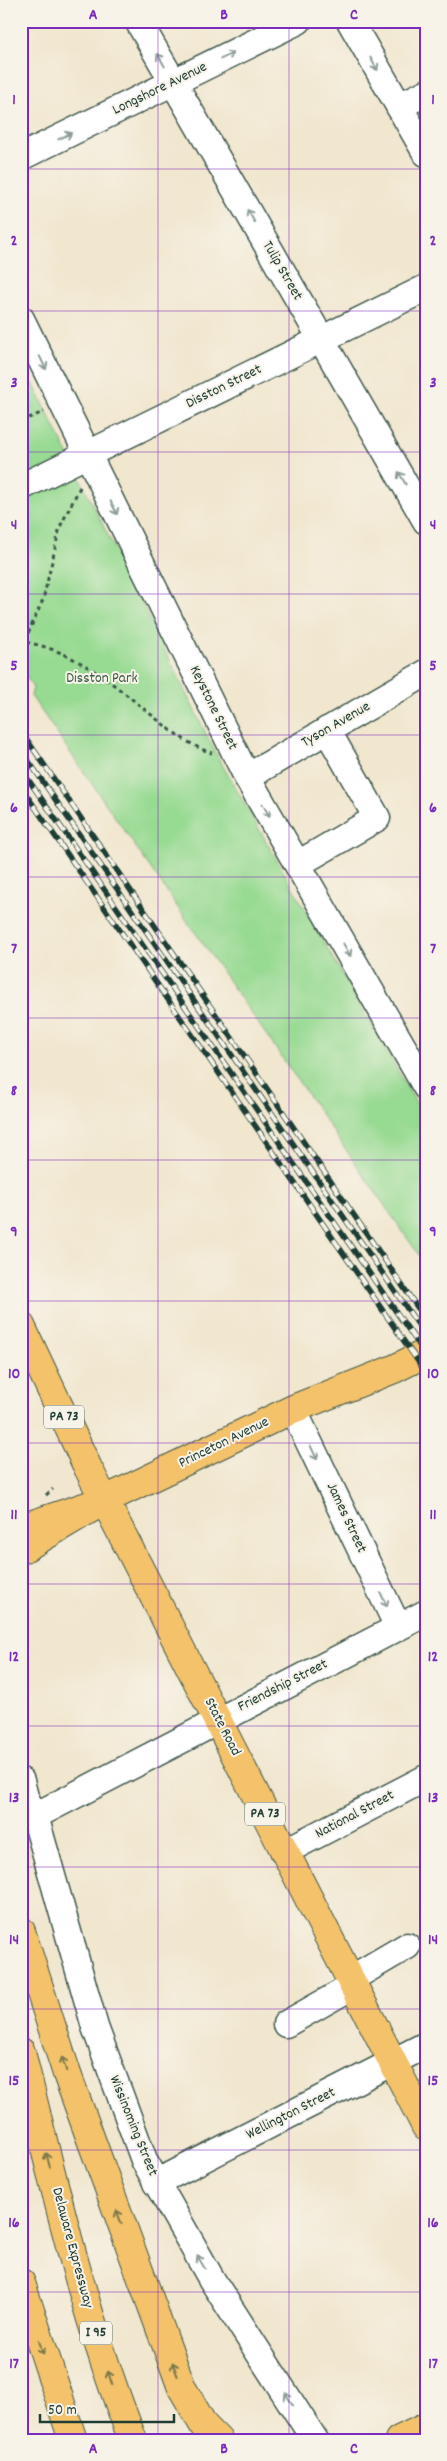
<svg xmlns="http://www.w3.org/2000/svg" width="447" height="2461" viewBox="0 0 447 2461" font-family="Dekko,sans-serif">
  <style>
    .green { fill: #97da92; stroke: #5b8c63 }
    .lines { fill: none; stroke-linecap: round; stroke-linejoin: round }
    .minor-casing { stroke: #3e564b; stroke-width: 29 }
    .major-casing { stroke: #3e564b; stroke-width: 30 }
    .highway-casing { stroke: #3e564b; stroke-width: 30 }
    .path { stroke: #3e564b; stroke-width: 3; stroke-dasharray: 4 4; stroke-linecap: butt }
    .minor { stroke: #fff; stroke-width: 26 }
    .major { stroke: #f3c26a; stroke-width: 28 }
    .highway { stroke: #f3c26a; stroke-width: 28 }
    .rail-casing { stroke: #1f3d34; stroke-width: 5.5 }
    .rail { stroke: #f7f3e8; stroke-width: 4; stroke-dasharray: 11; stroke-linecap: butt }
    .oneway { stroke: #8f9e9a }
    .oneway2 { stroke: #7e794c }
    .grid { fill: none; stroke: #7b2cbf; stroke-width: 1; stroke-opacity: 0.55 }
    .labels { text-anchor: middle; dominant-baseline: central; stroke-width: 4; stroke-linejoin: round; paint-order: stroke }
    .shield { fill: #f7f3e8; stroke: #60746a; stroke-width: 1 }
    .shield-label { font-size: 14px; font-weight: bold; fill: #1f3d34 }
    .street-label { font-size: 15px; fill: #1f3d34; stroke: #f7f3e8 }
    .park-label { font-size: 15px; fill: #375c47; stroke: #f7f3e8 }
    .neatline { fill: none; stroke: #7b2cbf; stroke-width: 2 }
    .grid-label { font-size: 16px; text-anchor: middle; font-weight: bold; fill: #7b2cbf }
  </style>
  <rect width="100%" height="100%" fill="#f7f3e8"/>
  <filter id="ink" filterUnits="userSpaceOnUse"><feTurbulence type="fractalNoise" baseFrequency=".02" numOctaves="2"/><feDisplacementMap in="SourceGraphic" scale="10" xChannelSelector="R" yChannelSelector="G"/><feConvolveMatrix kernelMatrix="1 2 1 2 8 2 1 2 1" color-interpolation-filters="sRGB"/></filter>
  <filter id="wash" filterUnits="userSpaceOnUse"><feTurbulence type="fractalNoise" baseFrequency=".0096" numOctaves="4" result="noise"/><feDisplacementMap in="SourceGraphic" scale="20" xChannelSelector="R" yChannelSelector="G"/><feGaussianBlur stdDeviation="1.12" result="paint"/><feColorMatrix in="noise" values="0 0 0 0 0 0 0 0 0 0 0 0 0 0 0 0 0 1.4 0 .05"/><feComposite in="paint" operator="in"/></filter>
  <g filter="url(#wash)">
    <rect width="100%" height="100%" fill="#f1e6ce"/>
    <path class="green" d="M21,359L216,754L426,1120V1265L31,696L33,688L21,667Z"/>
  </g>
  <g filter="url(#ink)">
    <g class="lines">
      <defs>
        <g id="minor">
          <path d="M138,21L426,521"/>
          <path d="M350,21L426,153"/>
          <path d="M399,106L426,93"/>
          <path d="M21,157L298,21"/>
          <path d="M21,319L247,777L426,1087"/>
          <path d="M21,487L426,288"/>
          <path d="M247,777L426,673"/>
          <path d="M298,864L377,818L327,730"/>
          <path d="M293,1409L398,1627"/>
          <path d="M21,1781L25,1797L35,1816L95,2027L144,2160L212,2280L315,2440"/>
          <path d="M35,1816L426,1613"/>
          <path d="M284,1852L426,1778"/>
          <path d="M349,1980L407,1946"/>
          <path d="M286,2024L353,1986"/>
          <path d="M156,2183L426,2045"/>
        </g>
        <g id="major">
          <path d="M21,1326L88,1468L426,2127"/>
          <path d="M21,1528L105,1500L293,1409L394,1369L426,1353"/>
          <path d="M399,2440L426,2427"/>
        </g>
        <g id="highway">
          <path d="M21,1550L105,1500"/>
          <path d="M21,1931L67,2074L182,2388L204,2426L218,2440"/>
          <path d="M21,2052C54,2183 83,2315 133,2440"/>
          <path d="M21,2283L73,2440"/>
        </g>
      </defs>
      <use href="#minor" class="minor-casing"/>
      <use href="#major" class="major-casing"/>
      <use href="#highway" class="highway-casing"/>
      <g class="path">
        <path d="M21,421L44,412"/>
        <path d="M80,487L60,527L43,600L24,642C70,649 109,680 144,709C166,726 185,744 212,753"/>
        <path d="M46,1495L53,1489"/>
      </g>
      <use href="#minor" class="minor"/>
      <use href="#major" class="major"/>
      <use href="#highway" class="highway"/>
      <defs>
        <g id="rail">
          <path d="M21,731L426,1320"/>
          <path d="M21,750L426,1336"/>
          <path d="M21,769L426,1355"/>
          <path d="M21,787L426,1373"/>
        </g>
      </defs>
      <use href="#rail" class="rail-casing"/>
      <use href="#rail" class="rail"/>
    </g>
    <defs><path id="oneway-shaft" d="M-6 0H5M1.5-3L5.5 0L1.5 3" fill="none" stroke-width="1.6" stroke-linecap="round" stroke-linejoin="round" transform="scale(1.25)"/></defs>
    <g class="oneway">
      <use href="#oneway-shaft" transform="translate(227 56) rotate(-26)"/>
      <use href="#oneway-shaft" transform="translate(161 60) rotate(-120)"/>
      <use href="#oneway-shaft" transform="translate(374 64) rotate(60)"/>
      <use href="#oneway-shaft" transform="translate(65 136) rotate(-26)"/>
      <use href="#oneway-shaft" transform="translate(251 216) rotate(-120)"/>
      <use href="#oneway-shaft" transform="translate(43 363) rotate(64)"/>
      <use href="#oneway-shaft" transform="translate(402 478) rotate(-120)"/>
      <use href="#oneway-shaft" transform="translate(114 508) rotate(64)"/>
      <use href="#oneway-shaft" transform="translate(266 810) rotate(60)"/>
      <use href="#oneway-shaft" transform="translate(347 950) rotate(60)"/>
      <use href="#oneway-shaft" transform="translate(314 1453) rotate(65)"/>
      <use href="#oneway-shaft" transform="translate(384 1600) rotate(65)"/>
      <use href="#oneway-shaft" transform="translate(201 2262) rotate(-121)"/>
      <use href="#oneway-shaft" transform="translate(289 2399) rotate(-123)"/>
    </g>
    <g class="oneway2">
      <use href="#oneway-shaft" transform="translate(64 2064) rotate(-108)"/>
      <use href="#oneway-shaft" transform="translate(48 2160) rotate(-104)"/>
      <use href="#oneway-shaft" transform="translate(119 2217) rotate(-110)"/>
      <use href="#oneway-shaft" transform="translate(41 2347) rotate(72)"/>
      <use href="#oneway-shaft" transform="translate(175 2369) rotate(-110)"/>
      <use href="#oneway-shaft" transform="translate(110 2378) rotate(-108)"/>
    </g>
  </g>
  <path class="grid" d="M158,21V2440M289,21V2440M21,169H426M21,311H426M21,452H426M21,594H426M21,735H426M21,877H426M21,1018H426M21,1160H426M21,1301H426M21,1443H426M21,1584H426M21,1726H426M21,1867H426M21,2009H426M21,2150H426M21,2292H426"/>
  <g class="labels">
    <g class="shield">
      <rect x="44" y="1405.5" width="40" height="23" rx="4"/>
      <rect x="245" y="1802.5" width="40" height="23" rx="4"/>
      <rect x="80" y="2321.5" width="32" height="23" rx="4"/>
    </g>
    <g class="shield-label">
      <text x="64" y="1417">PA 73</text>
      <text x="265" y="1814">PA 73</text>
      <text x="96" y="2333">I 95</text>
    </g>
    <g class="street-label">
      <text transform="translate(160 89) rotate(-26)">Longshore Avenue</text>
      <text transform="translate(282 271) rotate(60)">Tulip Street</text>
      <text transform="translate(224 387) rotate(-26)">Disston Street</text>
      <text transform="translate(213 708) rotate(64)">Keystone Street</text>
      <text transform="translate(336 725) rotate(-30)">Tyson Avenue</text>
      <text transform="translate(224 1443) rotate(-26)">Princeton Avenue</text>
      <text transform="translate(346 1518) rotate(65)">James Street</text>
      <text transform="translate(283 1686) rotate(-27)">Friendship Street</text>
      <text transform="translate(222 1727) rotate(63)">State Road</text>
      <text transform="translate(355 1815) rotate(-28)">National Street</text>
      <text transform="translate(291 2114) rotate(-27)">Wellington Street</text>
      <text transform="translate(133 2126) rotate(68)">Wissinoming Street</text>
      <text transform="translate(72 2248) rotate(75)">Delaware Expressway</text>
    </g>
    <g class="park-label">
      <text x="102" y="679">Disston Park</text>
    </g>
  </g>
  <rect width="447" height="2461" fill="none" stroke="#f7f3e8" stroke-width="55"/>
  <path d="M40 2414v8h134v-8" fill="none" stroke="#1f3d34" stroke-width="2.5"/>
  <text x="48" y="2414" font-size="15" fill="#1f3d34" stroke="#f7f3e8" stroke-width="4" paint-order="stroke">50 m</text>
  <rect x="28" y="28" width="392" height="2406" class="neatline"/>
  <g class="grid-label">
    <text x="93" y="19">A</text>
    <text x="224" y="19">B</text>
    <text x="354" y="19">C</text>
    <text x="14" y="104">1</text>
    <text x="433" y="104">1</text>
    <text x="14" y="245">2</text>
    <text x="433" y="245">2</text>
    <text x="14" y="387">3</text>
    <text x="433" y="387">3</text>
    <text x="14" y="529">4</text>
    <text x="433" y="529">4</text>
    <text x="14" y="670">5</text>
    <text x="433" y="670">5</text>
    <text x="14" y="812">6</text>
    <text x="433" y="812">6</text>
    <text x="14" y="953">7</text>
    <text x="433" y="953">7</text>
    <text x="14" y="1095">8</text>
    <text x="433" y="1095">8</text>
    <text x="14" y="1236">9</text>
    <text x="433" y="1236">9</text>
    <text x="14" y="1378">10</text>
    <text x="433" y="1378">10</text>
    <text x="14" y="1519">11</text>
    <text x="433" y="1519">11</text>
    <text x="14" y="1661">12</text>
    <text x="433" y="1661">12</text>
    <text x="14" y="1802">13</text>
    <text x="433" y="1802">13</text>
    <text x="14" y="1944">14</text>
    <text x="433" y="1944">14</text>
    <text x="14" y="2085">15</text>
    <text x="433" y="2085">15</text>
    <text x="14" y="2227">16</text>
    <text x="433" y="2227">16</text>
    <text x="14" y="2368">17</text>
    <text x="433" y="2368">17</text>
    <text x="93" y="2453">A</text>
    <text x="224" y="2453">B</text>
    <text x="354" y="2453">C</text>
  </g>
</svg>
